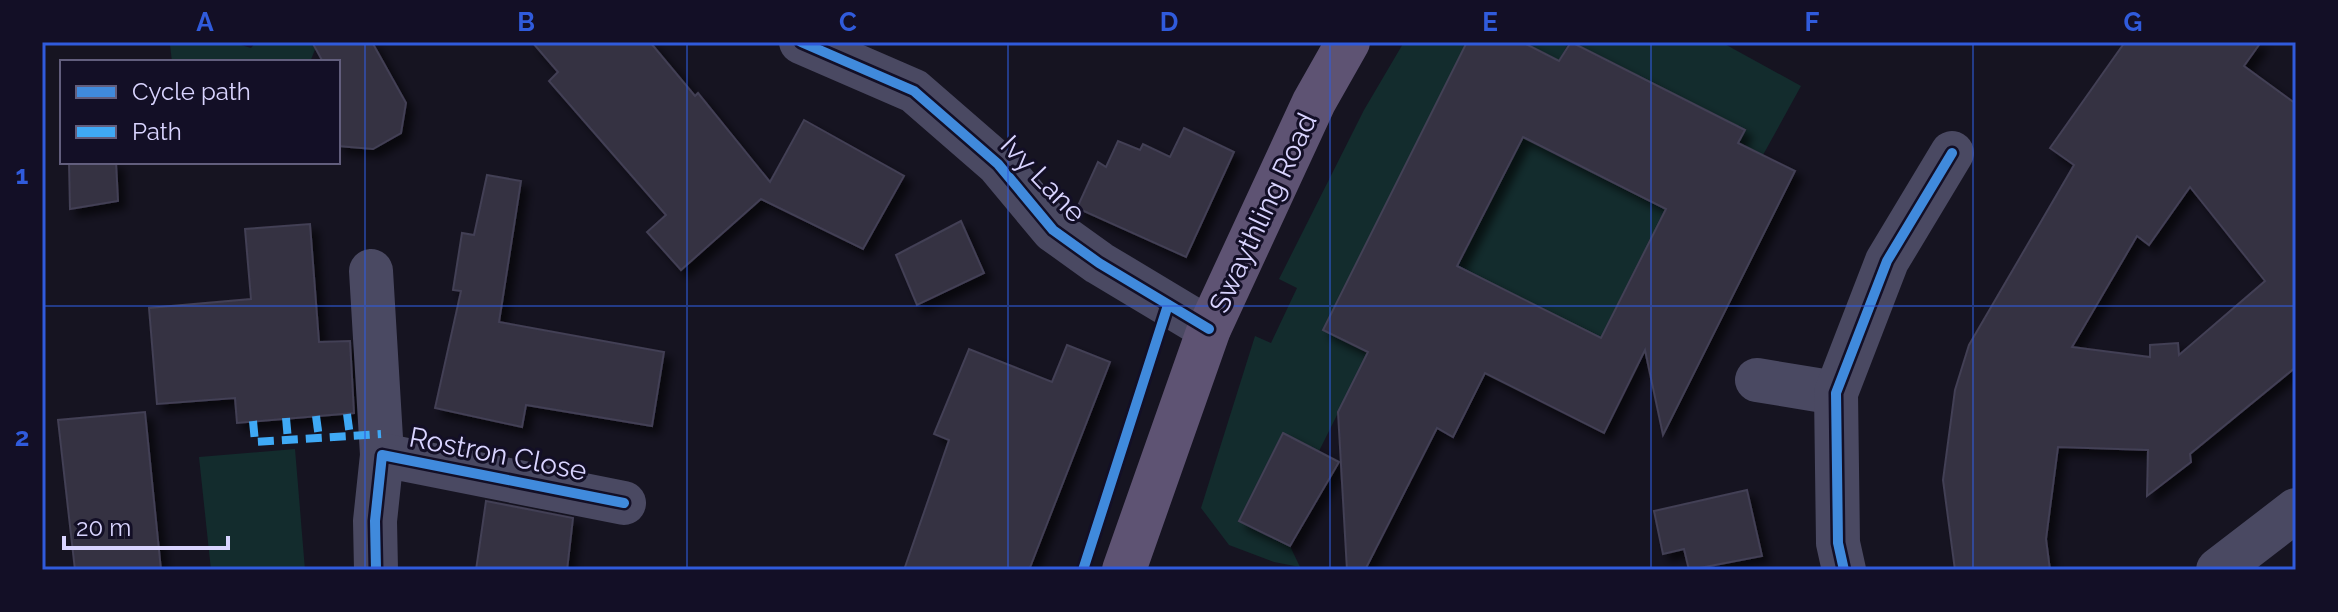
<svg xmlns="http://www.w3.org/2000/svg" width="2338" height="612" viewBox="0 0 2338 612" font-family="Raleway,sans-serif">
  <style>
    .green { fill: #132c2d }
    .building { fill: #343243; stroke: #433f54; stroke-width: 2; fill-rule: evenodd; filter: url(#shadow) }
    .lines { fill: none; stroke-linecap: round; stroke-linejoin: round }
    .minor { stroke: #4a4962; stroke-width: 44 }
    .primary { stroke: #5e5373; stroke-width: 44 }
    .quiet { stroke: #3fa9f5; stroke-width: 8; stroke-dasharray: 16 8; stroke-linecap: butt }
    .cycleway-casing { stroke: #130f26; stroke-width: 15 }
    .cycleway { stroke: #408adc; stroke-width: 10 }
    .grid { fill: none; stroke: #305bdc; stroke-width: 2; stroke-opacity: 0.55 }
    .labels { text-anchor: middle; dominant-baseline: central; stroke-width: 6; stroke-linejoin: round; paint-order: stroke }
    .street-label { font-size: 28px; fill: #d9d4ff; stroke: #130f26 }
    .neatline { fill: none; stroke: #305bdc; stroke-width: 3 }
    .grid-label { font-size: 26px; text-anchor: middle; font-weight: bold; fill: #305bdc }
  </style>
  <defs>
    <filter id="shadow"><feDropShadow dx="7" dy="7" stdDeviation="4" flood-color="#0009"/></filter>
  </defs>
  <rect width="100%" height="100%" fill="#161421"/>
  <g class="green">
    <path d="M173,42H231L251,48L256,42H318L310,62H172L170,45Z"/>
    <path d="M1404,42H1467L1349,278L1428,318L1350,389L1319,451L1283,433L1239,520L1290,546L1300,567L1274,562L1229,545L1201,508L1255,336L1271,343L1297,288L1279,279L1364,110Z"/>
    <path d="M1522,42H1569L1559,61Z"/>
    <path d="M1571,42H1721L1801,86L1763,155L1739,143L1745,130Z"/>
    <path d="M1523,137L1666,209L1601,338L1505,290L1451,279Z"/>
    <path d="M295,449L305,570H211L199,457Z"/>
  </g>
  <g class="building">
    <path d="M312,42H372L406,103L401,133L373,149L338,146V62H323Z"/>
    <path d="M532,42H650L695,96L698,93L770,182L804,120L904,176L863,249L761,199L681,270L647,232L666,215L549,81L558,72Z"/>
    <path d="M1467,42H1522L1559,61L1571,42L1745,130L1738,143L1795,171L1663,435L1645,350L1604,433L1485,373L1453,437L1437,428L1365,570H1347L1338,412L1368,352L1323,330ZM1523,137L1666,209L1601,338L1457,266Z"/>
    <path d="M2125,42H2261L2244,66L2296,104V367L2190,454L2191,462L2147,496L2148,450L2058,447L2046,539L2050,570H1955L1943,480L1955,390L1969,345L2074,165L2050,148ZM2190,187L2265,281L2179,355L2178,343L2150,345V357L2072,347L2137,236L2149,245Z"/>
    <path d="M1184,128L1234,152L1186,257L1077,208L1098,162L1106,167L1118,141L1140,150L1143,144L1170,157Z"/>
    <path d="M69,162H116L118,201L70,209Z"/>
    <path d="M487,175L521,181L499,322L664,352L652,426L526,405L522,427L435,408L461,291L453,290L462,233L474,235Z"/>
    <path d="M961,221L984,273L917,305L896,255Z"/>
    <path d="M310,224L319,342L350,341L354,413L237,423L235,398L157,404L149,308L251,299L245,229Z"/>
    <path d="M1067,345L1110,362L1029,570H904L949,440L934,434L969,349L1052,382Z"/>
    <path d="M145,412L161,570H75L58,420Z"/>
    <path d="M1283,433L1339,462L1290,546L1239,521Z"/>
    <path d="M1747,490L1762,556L1689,570L1684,549L1663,554L1654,511Z"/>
    <path d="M486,501L573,518L567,570H476Z"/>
  </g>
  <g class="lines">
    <g class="minor">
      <path d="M801,42L914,91L998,164L1053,230L1099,263L1209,329"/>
      <path d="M371,271L382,455"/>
      <path d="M1757,380L1836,393"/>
      <path d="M376,570L375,521L382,455L624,503"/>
      <path d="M1844,570L1838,543L1836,393L1887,261L1952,153"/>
      <path d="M2218,570L2296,510"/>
    </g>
    <path class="primary" d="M1124,570L1209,329L1314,102L1348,42"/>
    <g class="quiet">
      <path d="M347,414L350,436"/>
      <path d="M316,416L319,438"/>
      <path d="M286,418L288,440"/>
      <path d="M253,421L255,442L381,434"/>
    </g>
    <defs>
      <g id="cycleway">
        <path d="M801,42L914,91L998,164L1053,230L1099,263L1209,329"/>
        <path d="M376,570L375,521L382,455L624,503"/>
        <path d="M1083,570L1168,305"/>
        <path d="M1844,570L1838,543L1836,393L1887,261L1952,153"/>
      </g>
    </defs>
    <use href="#cycleway" class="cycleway-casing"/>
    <use href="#cycleway" class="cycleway"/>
  </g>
  <path class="grid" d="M365,42V570M687,42V570M1008,42V570M1330,42V570M1651,42V570M1973,42V570M42,306H2296"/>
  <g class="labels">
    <g class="street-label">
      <text transform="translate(1043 179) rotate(46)">Ivy Lane</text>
      <text transform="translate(1263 213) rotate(-65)">Swaythling Road</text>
      <text transform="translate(498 454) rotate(11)">Rostron Close</text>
    </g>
  </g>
  <rect width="2338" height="612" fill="none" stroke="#130f26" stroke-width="88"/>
  <rect x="60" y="60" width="280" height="104" fill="#130f26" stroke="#625e7d" stroke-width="2"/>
  <rect x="76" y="86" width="40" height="12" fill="#408adc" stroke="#625e7d" stroke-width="2"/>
  <text x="132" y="100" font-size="24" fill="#d9d4ff">Cycle path</text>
  <rect x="76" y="126" width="40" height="12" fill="#3fa9f5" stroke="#625e7d" stroke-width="2"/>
  <text x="132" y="140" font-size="24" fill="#d9d4ff">Path</text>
  <path d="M64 536v12h164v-12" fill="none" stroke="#d9d4ff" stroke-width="4"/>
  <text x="76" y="536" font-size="24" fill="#d9d4ff" stroke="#130f26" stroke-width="6" paint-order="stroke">20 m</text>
  <rect x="44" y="44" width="2250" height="524" class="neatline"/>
  <g class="grid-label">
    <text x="205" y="31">A</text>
    <text x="526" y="31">B</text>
    <text x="848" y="31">C</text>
    <text x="1169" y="31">D</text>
    <text x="1490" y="31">E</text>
    <text x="1812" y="31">F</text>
    <text x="2133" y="31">G</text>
    <text x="22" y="184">1</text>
    <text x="22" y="446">2</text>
  </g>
</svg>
